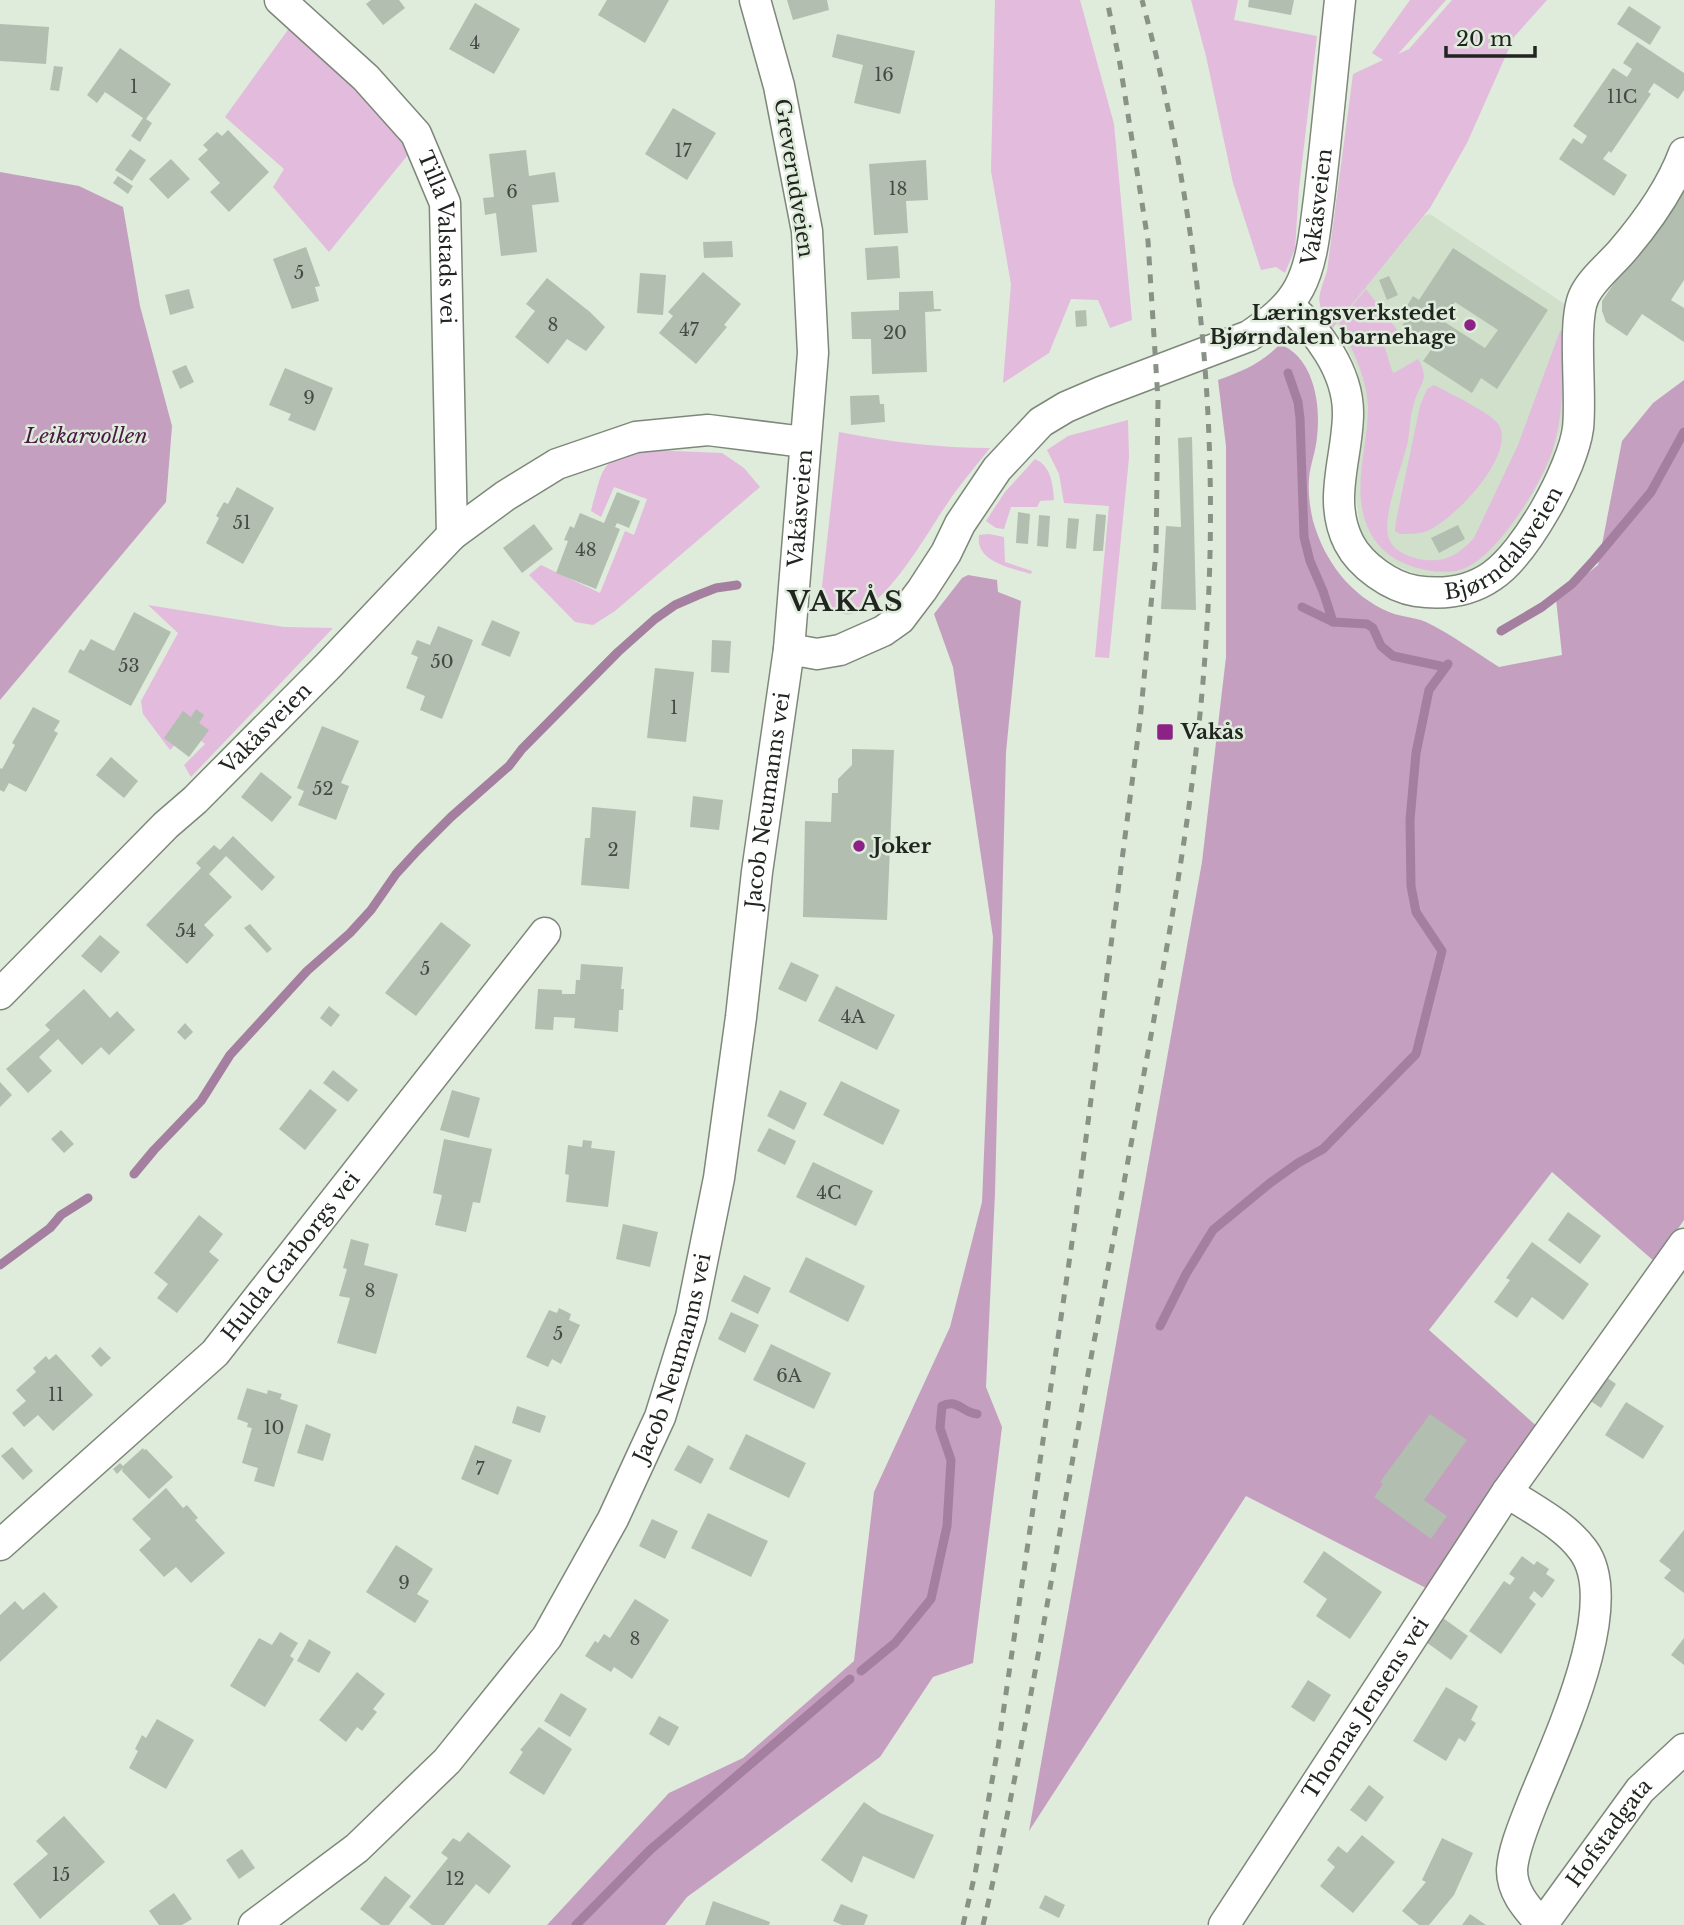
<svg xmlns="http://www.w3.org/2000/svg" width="1684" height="1925" viewBox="0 0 1684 1925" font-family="'Libre Baskerville',serif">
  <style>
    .built { fill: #d0e0cb }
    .green { fill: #e2bbdd }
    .forest { fill: #c59fc0 }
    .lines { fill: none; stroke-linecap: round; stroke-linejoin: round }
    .stream { stroke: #a47fa0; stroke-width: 9 }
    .building { fill: #b2beaf; fill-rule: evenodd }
    .minor-casing { stroke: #7e887a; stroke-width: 33 }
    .minor { stroke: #fff; stroke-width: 30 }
    .rail { stroke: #899287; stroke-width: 5; stroke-dasharray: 9 9; stroke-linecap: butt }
    .poi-dot { fill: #8c2186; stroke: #dfebdb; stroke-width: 2.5 }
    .labels { text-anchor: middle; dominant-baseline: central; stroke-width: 5; stroke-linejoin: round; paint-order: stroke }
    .number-label { font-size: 18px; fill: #454b44 }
    .street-label { font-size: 21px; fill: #212520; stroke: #dfebdb }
    .poi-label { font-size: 21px; font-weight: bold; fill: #212520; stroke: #dfebdb; text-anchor: start }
    .park-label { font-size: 21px; font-style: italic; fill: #481944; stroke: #dfebdb }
    .district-label { font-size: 28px; font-weight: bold; letter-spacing: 2px; fill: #212520; stroke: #dfebdb }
  </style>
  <rect width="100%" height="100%" fill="#dfebdb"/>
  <path class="built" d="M1430,214L1566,305L1564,416L1552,459L1521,517L1488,561L1465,573L1438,577L1416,574L1397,566L1376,553L1361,532L1355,491L1361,449L1362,400L1357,369L1336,323L1424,216Z"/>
  <g class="green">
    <path d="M995,0H1080L1114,124L1132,320L1110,328L1098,300L1071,299L1049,353L1003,383L1011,284L991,171Z"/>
    <path d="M1191,0H1238L1234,20L1317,36L1299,188L1295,249L1285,273L1276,267L1261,270L1233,183L1206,56Z"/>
    <path d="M1410,0H1446L1398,54L1409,49L1452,0H1547L1514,37L1467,143L1430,208L1332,329C1315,301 1317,301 1327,271L1353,74L1383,60L1372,53Z"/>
    <path d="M290,27L404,135L411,151L329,252L273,187L284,169L225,117Z"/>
    <path d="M1366,289L1397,330L1383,341L1392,371L1394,373L1418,359C1431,381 1419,383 1414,403C1410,416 1410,428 1408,441C1403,464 1383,513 1388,536C1393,555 1421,562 1438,560C1452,559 1465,548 1474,538L1518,445L1560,331H1564C1563,359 1564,388 1560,416C1558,429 1555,445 1550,457C1538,489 1496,557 1463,569C1453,573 1437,572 1426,570C1401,565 1379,553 1368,528C1351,489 1368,448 1368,407C1367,377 1352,349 1339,322Z"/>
    <path d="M1434,385C1447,392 1493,414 1499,425C1516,455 1454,520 1427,531C1419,534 1409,534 1400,534L1395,531L1396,521L1420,406L1427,389Z"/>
    <path d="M1128,420L1129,458L1109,658L1095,657L1109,506L1064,503L1059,474L1047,450L1068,436Z"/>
    <path d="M839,432C890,442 939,448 990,448C976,466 960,484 947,504C929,529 880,621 843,614C829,611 824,600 822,587Z"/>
    <path d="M650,450L722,453L744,468L760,487L615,611L593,625L575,622L529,575L541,565L600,593L625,531L634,535L647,499L614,487L601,517L591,511C605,462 599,461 650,450Z"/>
    <path d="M1035,459C1051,466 1053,484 1054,500L1040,501L1037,507H1011L1004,529L996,528L986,521L1005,492Z"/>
    <path d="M989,534L1004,537L1005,562L1032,571L1031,574C1011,568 975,562 979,535Z"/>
    <path d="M148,605L284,627L333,628L191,777L184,765L205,744L189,731L170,750L143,714L141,701L178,633Z"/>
  </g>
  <g class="forest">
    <path d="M0,172L79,186L123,207L140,306L172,426L166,502L0,700Z"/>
    <path d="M1280,344C1314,358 1321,404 1317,437C1316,451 1310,465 1309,479C1308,493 1310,508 1313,521C1325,562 1350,595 1389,612C1401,617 1414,617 1426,622C1451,634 1475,652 1499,667L1562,655L1556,599L1598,565L1622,441L1653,403L1684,380V1220L1655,1262L1552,1172L1429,1330L1541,1430L1430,1590L1246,1496L1029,1831L1202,862L1226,657V446L1218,380C1243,371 1262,363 1280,344Z"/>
    <path d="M968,575L997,580L998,592L1021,601L1006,752L995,1193L986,1387L1002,1427L973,1663L933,1677L880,1757L687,1897L665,1925H547L669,1793L743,1758L854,1661L874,1492L950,1327L982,1202L993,937L953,667L934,614L962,578Z"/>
  </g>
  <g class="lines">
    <g class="stream">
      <path d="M1288,373L1298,402L1300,418L1304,537L1310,561L1323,591L1333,622L1367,624L1373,628L1381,646L1393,656L1445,667"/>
      <path d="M1302,607L1333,622"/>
      <path d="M1501,631L1542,607L1572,584L1594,560L1651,492L1684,432"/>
      <path d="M134,1174L154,1150L201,1101L230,1055L307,971L350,933L371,910L396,874L418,850L451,817L509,766L522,749L618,652L655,619L675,605L698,595L716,588L737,585"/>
      <path d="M0,1265L50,1228L61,1215L88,1198"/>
      <path d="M1160,1326L1186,1274L1213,1230L1270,1183L1298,1163L1323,1149L1416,1054L1442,951L1416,912L1411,886L1410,820L1416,753L1429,690L1448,664"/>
      <path d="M861,1671L895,1643L931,1599L947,1526L951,1460L940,1428L942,1406C958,1398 962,1413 977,1414"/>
      <path d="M576,1925L650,1850L850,1679"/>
    </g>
  </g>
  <g class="building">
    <path d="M371,0H399L405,8L383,25L366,4Z"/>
    <path d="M607,0H669L645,43L598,15Z"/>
    <path d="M787,0H827L829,10L793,20Z"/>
    <path d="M1249,0H1294L1291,15L1248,7Z"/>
    <path d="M475,3L520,29L494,74L449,49Z"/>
    <path d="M1629,6L1661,27L1650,45L1617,24Z"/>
    <path d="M0,24L49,27L46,64L0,61Z"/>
    <path d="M837,34L915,51L900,114L854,103L863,65L832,57Z"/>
    <path d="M1637,42L1684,73V90L1678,99L1654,83L1648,92L1651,94L1611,153L1609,151L1603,159L1627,175L1614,196L1559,159L1573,138L1582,144L1587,136L1573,126L1613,68L1627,77L1632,69L1623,63Z"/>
    <path d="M120,48L171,84L146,119L152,123L140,142L131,136L143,118L105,92L97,103L87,95Z"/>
    <path d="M54,66L63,67L59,91L50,90Z"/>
    <path d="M673,108L716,133L687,180L645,154Z"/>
    <path d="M228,130L269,172L229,212L210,192L220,183L198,159L208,150L203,145L217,132L222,136Z"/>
    <path d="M130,149L146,160L132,181L115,170Z"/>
    <path d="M526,150L529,176L555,172L559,202L532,205L537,252L501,256L496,213L485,215L483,198L494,197L489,154Z"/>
    <path d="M171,159L190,179L168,199L149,179Z"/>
    <path d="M926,160L928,200L906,201L908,233L874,235L869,164Z"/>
    <path d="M118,176L133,186L128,194L113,183Z"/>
    <path d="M1684,178V280L1671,300L1684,308V342L1642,314L1627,336L1606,322L1602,311V301Z"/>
    <path d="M732,241L733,257L704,258L703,242Z"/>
    <path d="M898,246L900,278L867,280L865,248Z"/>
    <path d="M306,247L320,286L315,287L319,301L292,309L273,259Z"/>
    <path d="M1453,248L1548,310L1497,389L1481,378L1472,393L1423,361L1433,347L1402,326L1412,310L1407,306L1413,296L1419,300ZM1455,302L1498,330L1485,348L1443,321Z"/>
    <path d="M703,272L741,304L724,325L727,327L696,364L659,333L673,316L668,312Z"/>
    <path d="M640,273L666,275L663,315L637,313Z"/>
    <path d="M1389,276L1398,295L1387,300L1379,280Z"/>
    <path d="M547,278L590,312L605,327L586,351L567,339L548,364L515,337L535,311L526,304Z"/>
    <path d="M189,289L194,308L170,315L165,295Z"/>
    <path d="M933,291L934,309H941V311L925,312L927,372L872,374L871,339H852L851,312L899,310V292Z"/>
    <path d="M1086,310L1087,326L1076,327L1075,311Z"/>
    <path d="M186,365L194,382L180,389L172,371Z"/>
    <path d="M285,368L333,388L315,431L288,420L291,414L269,405Z"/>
    <path d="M879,395L880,404H884L885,422L851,425L850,396Z"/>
    <path d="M1192,437L1196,610L1161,609L1166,526L1181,527L1178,438Z"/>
    <path d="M237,487L274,508L243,564L206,543L219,518L216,516L224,502L228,504Z"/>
    <path d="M617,492L640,501L629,528L617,523L615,527L620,529L596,589L556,573L568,541L564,540L570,526L574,528L580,513L604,523Z"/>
    <path d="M1018,512L1030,514L1028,544L1016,543Z"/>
    <path d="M1096,514L1106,515L1103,551H1093Z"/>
    <path d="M1039,515L1050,516L1048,547L1037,546Z"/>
    <path d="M1068,518L1079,519L1076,549L1066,548Z"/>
    <path d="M534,524L553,549L522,573L503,548Z"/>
    <path d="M1458,525L1465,539L1439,553L1431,538Z"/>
    <path d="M134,612L171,632L131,706L68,672L80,649L84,651L91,639L114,651Z"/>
    <path d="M492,620L520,632L510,657L481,645Z"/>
    <path d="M438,626L473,640L442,719L420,710L425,696L406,688L418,657L411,654L417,640L430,645Z"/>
    <path d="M712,640L731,641L729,673L711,672Z"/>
    <path d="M655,668L694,672L686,742L647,738Z"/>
    <path d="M33,707L60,721L54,731L58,733L26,792L9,783L4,792L0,790V768L2,769L15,745L12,743Z"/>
    <path d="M196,709L204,715L199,723L209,730L189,757L164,738L183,711L191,717Z"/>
    <path d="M322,726L359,741L341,783L349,786L336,820L298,805L304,791L297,788Z"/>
    <path d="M852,749L894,750L887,920L803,917L805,821L831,822L832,793H838V779L852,765Z"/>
    <path d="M111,757L138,781L124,798L96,775Z"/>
    <path d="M261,772L292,797L272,822L241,797Z"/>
    <path d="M693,796L723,800L719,830L690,827Z"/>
    <path d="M592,807L636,811L629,889L581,885L585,838H590Z"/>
    <path d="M233,836L275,877L262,891L226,856L209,874L232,897L204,925L214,935L187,964L146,925L201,868L196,863L214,845L220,850Z"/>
    <path d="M441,922L471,945L416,1016L385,993Z"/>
    <path d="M250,924L272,949L267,953L244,928Z"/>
    <path d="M100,935L120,952L101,973L81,956Z"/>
    <path d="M791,962L819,975L806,1002L778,989Z"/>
    <path d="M581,964L623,967L621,989H624L623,1010H619L618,1032L574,1028L575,1018L554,1017L553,1030L535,1029L538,989L562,990V994H575L576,980H580Z"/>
    <path d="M836,986L895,1015L877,1050L818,1021Z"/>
    <path d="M84,989L110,1018L117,1011L135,1030L109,1055L101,1047L82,1065L58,1039L39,1057L52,1071L28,1093L6,1069L50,1030L45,1025Z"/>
    <path d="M329,1006L340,1015L331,1027L320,1018Z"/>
    <path d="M185,1023L193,1032L185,1040L177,1032Z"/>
    <path d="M333,1070L358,1090L348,1102L323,1083Z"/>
    <path d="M841,1081L900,1110L883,1145L823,1115Z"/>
    <path d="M0,1082L12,1095L0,1107Z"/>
    <path d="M310,1089L337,1110L305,1150L279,1129Z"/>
    <path d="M452,1090L480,1098L469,1138L440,1130Z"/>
    <path d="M780,1090L807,1103L794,1130L767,1116Z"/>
    <path d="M769,1128L796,1141L785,1165L757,1151Z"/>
    <path d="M61,1130L74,1144L64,1153L51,1139Z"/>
    <path d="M444,1139L492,1149L480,1203L473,1202L466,1232L435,1225L442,1195L433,1193Z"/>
    <path d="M583,1140L592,1141L591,1148L615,1151L608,1207L566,1202L569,1175L565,1174L568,1145L582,1147Z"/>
    <path d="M813,1162L873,1191L856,1226L796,1197Z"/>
    <path d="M1568,1212L1601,1236L1580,1264L1548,1240Z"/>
    <path d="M199,1215L223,1234L209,1252L219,1260L177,1313L157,1298L168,1284L154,1273Z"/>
    <path d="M623,1224L658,1232L650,1267L616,1259Z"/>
    <path d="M351,1239L369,1244L364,1265L398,1274L376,1354L337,1343L350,1298L339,1296L347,1269L343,1268Z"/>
    <path d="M1532,1242L1589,1284L1563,1320L1532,1297L1517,1318L1494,1302L1510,1280L1506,1278Z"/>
    <path d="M806,1257L865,1286L848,1322L789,1292Z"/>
    <path d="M744,1275L771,1288L758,1314L731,1301Z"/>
    <path d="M559,1308L571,1314L569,1320L580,1325L561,1364L552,1359L548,1367L526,1357L549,1310L557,1313Z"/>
    <path d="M731,1312L759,1325L745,1353L718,1339Z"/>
    <path d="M771,1344L831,1373L814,1409L753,1380Z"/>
    <path d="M100,1347L111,1358L101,1367L91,1356Z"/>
    <path d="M56,1354L93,1395L53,1431L38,1415L24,1427L12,1413L26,1401L16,1390L36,1372L33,1368L46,1356L49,1360Z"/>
    <path d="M1602,1374L1616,1384L1601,1408L1586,1398Z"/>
    <path d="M247,1388L267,1394L268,1390L282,1394L280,1399L298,1405L274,1487L254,1481L258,1468L242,1463L252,1428L247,1427L248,1423L237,1419Z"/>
    <path d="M1626,1402L1664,1426L1643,1459L1605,1435Z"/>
    <path d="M517,1406L546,1416L540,1433L512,1423Z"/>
    <path d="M1430,1414L1467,1440L1424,1500L1447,1516L1431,1539L1374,1497L1383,1484L1380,1482Z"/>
    <path d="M306,1424L331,1434L323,1461L297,1453Z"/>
    <path d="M746,1434L806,1463L789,1498L729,1469Z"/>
    <path d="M475,1445L512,1460L498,1495L461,1479Z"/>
    <path d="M688,1445L714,1459L701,1484L674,1470Z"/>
    <path d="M12,1447L33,1471L23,1480L1,1456Z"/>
    <path d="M143,1448L144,1450L146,1449L173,1477L149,1499L122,1471L123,1468L117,1474L113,1469L120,1463L123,1466Z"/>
    <path d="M166,1488L183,1508L187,1505L198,1518L195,1520L225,1553L191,1583L176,1567L164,1577L139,1550L151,1539L132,1519Z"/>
    <path d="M708,1513L768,1541L751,1577L691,1548Z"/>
    <path d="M652,1519L678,1531L665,1559L639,1546Z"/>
    <path d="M1684,1530V1593L1664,1578L1671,1570L1659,1561Z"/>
    <path d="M396,1545L433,1569L417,1594L429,1601L415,1623L366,1592Z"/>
    <path d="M1324,1551L1382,1592L1350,1639L1316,1616L1327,1599L1303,1582Z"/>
    <path d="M1522,1556L1534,1565L1537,1561L1549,1569L1546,1574L1555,1580L1542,1598L1534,1591L1529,1598L1536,1604L1501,1654L1469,1631L1504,1581L1510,1585L1515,1578L1509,1574Z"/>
    <path d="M44,1592L58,1607L0,1662V1615L15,1601L23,1610Z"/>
    <path d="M635,1599L669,1620L632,1679L614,1667L611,1672L585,1656L595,1641L598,1643L604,1634L610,1638Z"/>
    <path d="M1443,1618L1468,1636L1451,1660L1426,1642Z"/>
    <path d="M280,1632L298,1643L290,1656L294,1659L265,1707L230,1686L259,1638L272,1645Z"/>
    <path d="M1684,1638V1665L1671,1655Z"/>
    <path d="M309,1639L331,1652L319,1673L297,1661Z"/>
    <path d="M357,1672L385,1694L373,1709L377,1712L362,1731L357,1727L346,1742L319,1720Z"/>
    <path d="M1308,1680L1331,1695L1314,1722L1291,1707Z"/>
    <path d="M1446,1687L1478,1706L1471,1720L1476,1723L1465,1742L1459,1738L1446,1761L1413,1741Z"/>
    <path d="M561,1693L587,1709L570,1737L544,1721Z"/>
    <path d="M659,1716L679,1727L669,1746L649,1734Z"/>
    <path d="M157,1719L194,1740L166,1789L129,1768L138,1751L135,1749L142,1735L146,1738Z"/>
    <path d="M539,1727L572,1749L544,1795L509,1773L523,1752L520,1750Z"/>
    <path d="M1369,1785L1384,1797L1366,1822L1350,1810Z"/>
    <path d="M864,1802L880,1813L934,1835L914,1879L863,1856L852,1883L821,1860Z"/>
    <path d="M64,1816L105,1862L40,1919L13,1884L48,1854L36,1841Z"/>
    <path d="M468,1832L511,1866L489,1894L476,1884L444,1925H432L409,1907L448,1858L441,1853L453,1838L460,1842Z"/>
    <path d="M1362,1835L1395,1862L1353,1913L1320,1886L1335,1867L1327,1860L1338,1846L1347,1853Z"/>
    <path d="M1442,1838L1473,1853L1454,1895L1429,1925H1419L1402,1911L1426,1882L1422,1880Z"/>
    <path d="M242,1849L255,1868L239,1879L226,1860Z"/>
    <path d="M385,1876L411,1896L389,1925H381L360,1909Z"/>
    <path d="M174,1893L192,1919L182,1925H159L149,1911Z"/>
    <path d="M1045,1895L1065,1905L1059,1918L1039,1908Z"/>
    <path d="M713,1901L770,1922L769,1925H705Z"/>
    <path d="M841,1904L868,1915L864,1925H842L833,1921Z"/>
    <path d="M1470,1914L1486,1925H1462Z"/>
  </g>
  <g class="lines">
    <defs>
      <g id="minor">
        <path id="s1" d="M280,0L366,78L416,134L445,203L452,535"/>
        <path id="s2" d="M1288,305C1318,331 1348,371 1348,413C1348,457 1327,500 1349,543C1361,566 1391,587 1416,591C1443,595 1469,592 1492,576C1526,553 1573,468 1578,428C1582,395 1572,321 1584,296C1592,279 1610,265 1622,251C1646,223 1671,188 1684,153"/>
        <path id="s3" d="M789,649L817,654L840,650L883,631L900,619L922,590L946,553L960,524L997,469L1041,422L1066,407L1101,392L1249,336C1268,323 1288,309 1299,288C1313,262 1315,228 1319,199C1327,133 1333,66 1340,0"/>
        <path id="s4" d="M0,994L166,825L195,800L328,666L452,535L505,496L557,464L636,437L708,430L804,442"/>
        <path d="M1507,1492C1532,1509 1565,1525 1583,1550C1624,1605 1555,1746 1532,1804C1525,1822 1513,1850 1512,1870C1512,1893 1528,1909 1542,1925"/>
        <path id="s5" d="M0,1545L215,1353L545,933"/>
        <path id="s6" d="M254,1925L357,1848L447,1761L547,1637L613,1519L660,1417L691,1317L719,1178L741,1017L757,872L789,649L813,353L807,231L779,86L755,0"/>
        <path id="s7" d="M1224,1925L1507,1492L1684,1244"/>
        <path id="s8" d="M1542,1925L1640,1790L1684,1749"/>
      </g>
    </defs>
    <use href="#minor" class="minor-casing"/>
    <use href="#minor" class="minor"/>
    <g class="rail">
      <path d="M963,1925L975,1874L998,1748L1076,1215L1140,721L1156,552L1158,400L1148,241L1120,64L1107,0"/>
      <path d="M983,1925C1028,1734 1057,1540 1093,1347C1111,1254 1128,1161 1145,1068C1171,927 1197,784 1206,641C1221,427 1198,208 1142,0"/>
    </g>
  </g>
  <g class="poi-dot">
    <circle cx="1470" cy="325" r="7"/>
    <rect x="1156" y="723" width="18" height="18" rx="3.5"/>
    <circle cx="859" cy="846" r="7"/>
  </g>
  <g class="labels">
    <g class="number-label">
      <text x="475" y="43">4</text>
      <text x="884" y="75">16</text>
      <text x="134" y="87">1</text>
      <text x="1622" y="97">11C</text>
      <text x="683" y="151">17</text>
      <text x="898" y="189">18</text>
      <text x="512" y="192">6</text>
      <text x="299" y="273">5</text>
      <text x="553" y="325">8</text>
      <text x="689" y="330">47</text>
      <text x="895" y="333">20</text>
      <text x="309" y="398">9</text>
      <text x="242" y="523">51</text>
      <text x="586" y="550">48</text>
      <text x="442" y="662">50</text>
      <text x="129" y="666">53</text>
      <text x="674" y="708">1</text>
      <text x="323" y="789">52</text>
      <text x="613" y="850">2</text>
      <text x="186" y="931">54</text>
      <text x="425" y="969">5</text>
      <text x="853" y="1017">4A</text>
      <text x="829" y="1193">4C</text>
      <text x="370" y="1291">8</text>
      <text x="558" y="1334">5</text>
      <text x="789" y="1376">6A</text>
      <text x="56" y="1395">11</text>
      <text x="274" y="1428">10</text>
      <text x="480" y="1469">7</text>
      <text x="404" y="1583">9</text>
      <text x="635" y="1639">8</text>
      <text x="61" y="1875">15</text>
      <text x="455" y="1879">12</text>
    </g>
    <g class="street-label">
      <text transform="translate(794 178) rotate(81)">Greverudveien</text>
      <text stroke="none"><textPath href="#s3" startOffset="742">Vakåsveien</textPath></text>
      <text stroke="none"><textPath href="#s1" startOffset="299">Tilla Valstads vei</textPath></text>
      <text stroke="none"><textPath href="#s6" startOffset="1582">Vakåsveien</textPath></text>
      <text stroke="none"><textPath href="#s2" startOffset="453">Bjørndalsveien</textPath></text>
      <text stroke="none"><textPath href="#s4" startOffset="376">Vakåsveien</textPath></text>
      <text stroke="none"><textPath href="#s6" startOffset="1288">Jacob Neumanns vei</textPath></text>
      <text stroke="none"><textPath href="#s5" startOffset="411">Hulda Garborgs vei</textPath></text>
      <text stroke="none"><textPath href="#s6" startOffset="721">Jacob Neumanns vei</textPath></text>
      <text stroke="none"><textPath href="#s7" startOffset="259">Thomas Jensens vei</textPath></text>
      <text stroke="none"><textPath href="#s8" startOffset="114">Hofstadgata</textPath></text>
    </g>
    <g class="poi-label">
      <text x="1456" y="313" text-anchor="end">Læringsverkstedet<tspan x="1456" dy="24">Bjørndalen barnehage</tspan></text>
      <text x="1181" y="732">Vakås</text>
      <text x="873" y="846">Joker</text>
    </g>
    <g class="park-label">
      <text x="86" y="436">Leikarvollen</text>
    </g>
    <g class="district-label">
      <text x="846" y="601">VAKÅS</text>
    </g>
  </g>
  <path d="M1446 46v10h89v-10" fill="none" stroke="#212520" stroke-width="3.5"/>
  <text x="1456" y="46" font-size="21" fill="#212520" stroke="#dfebdb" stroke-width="5" paint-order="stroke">20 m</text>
</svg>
